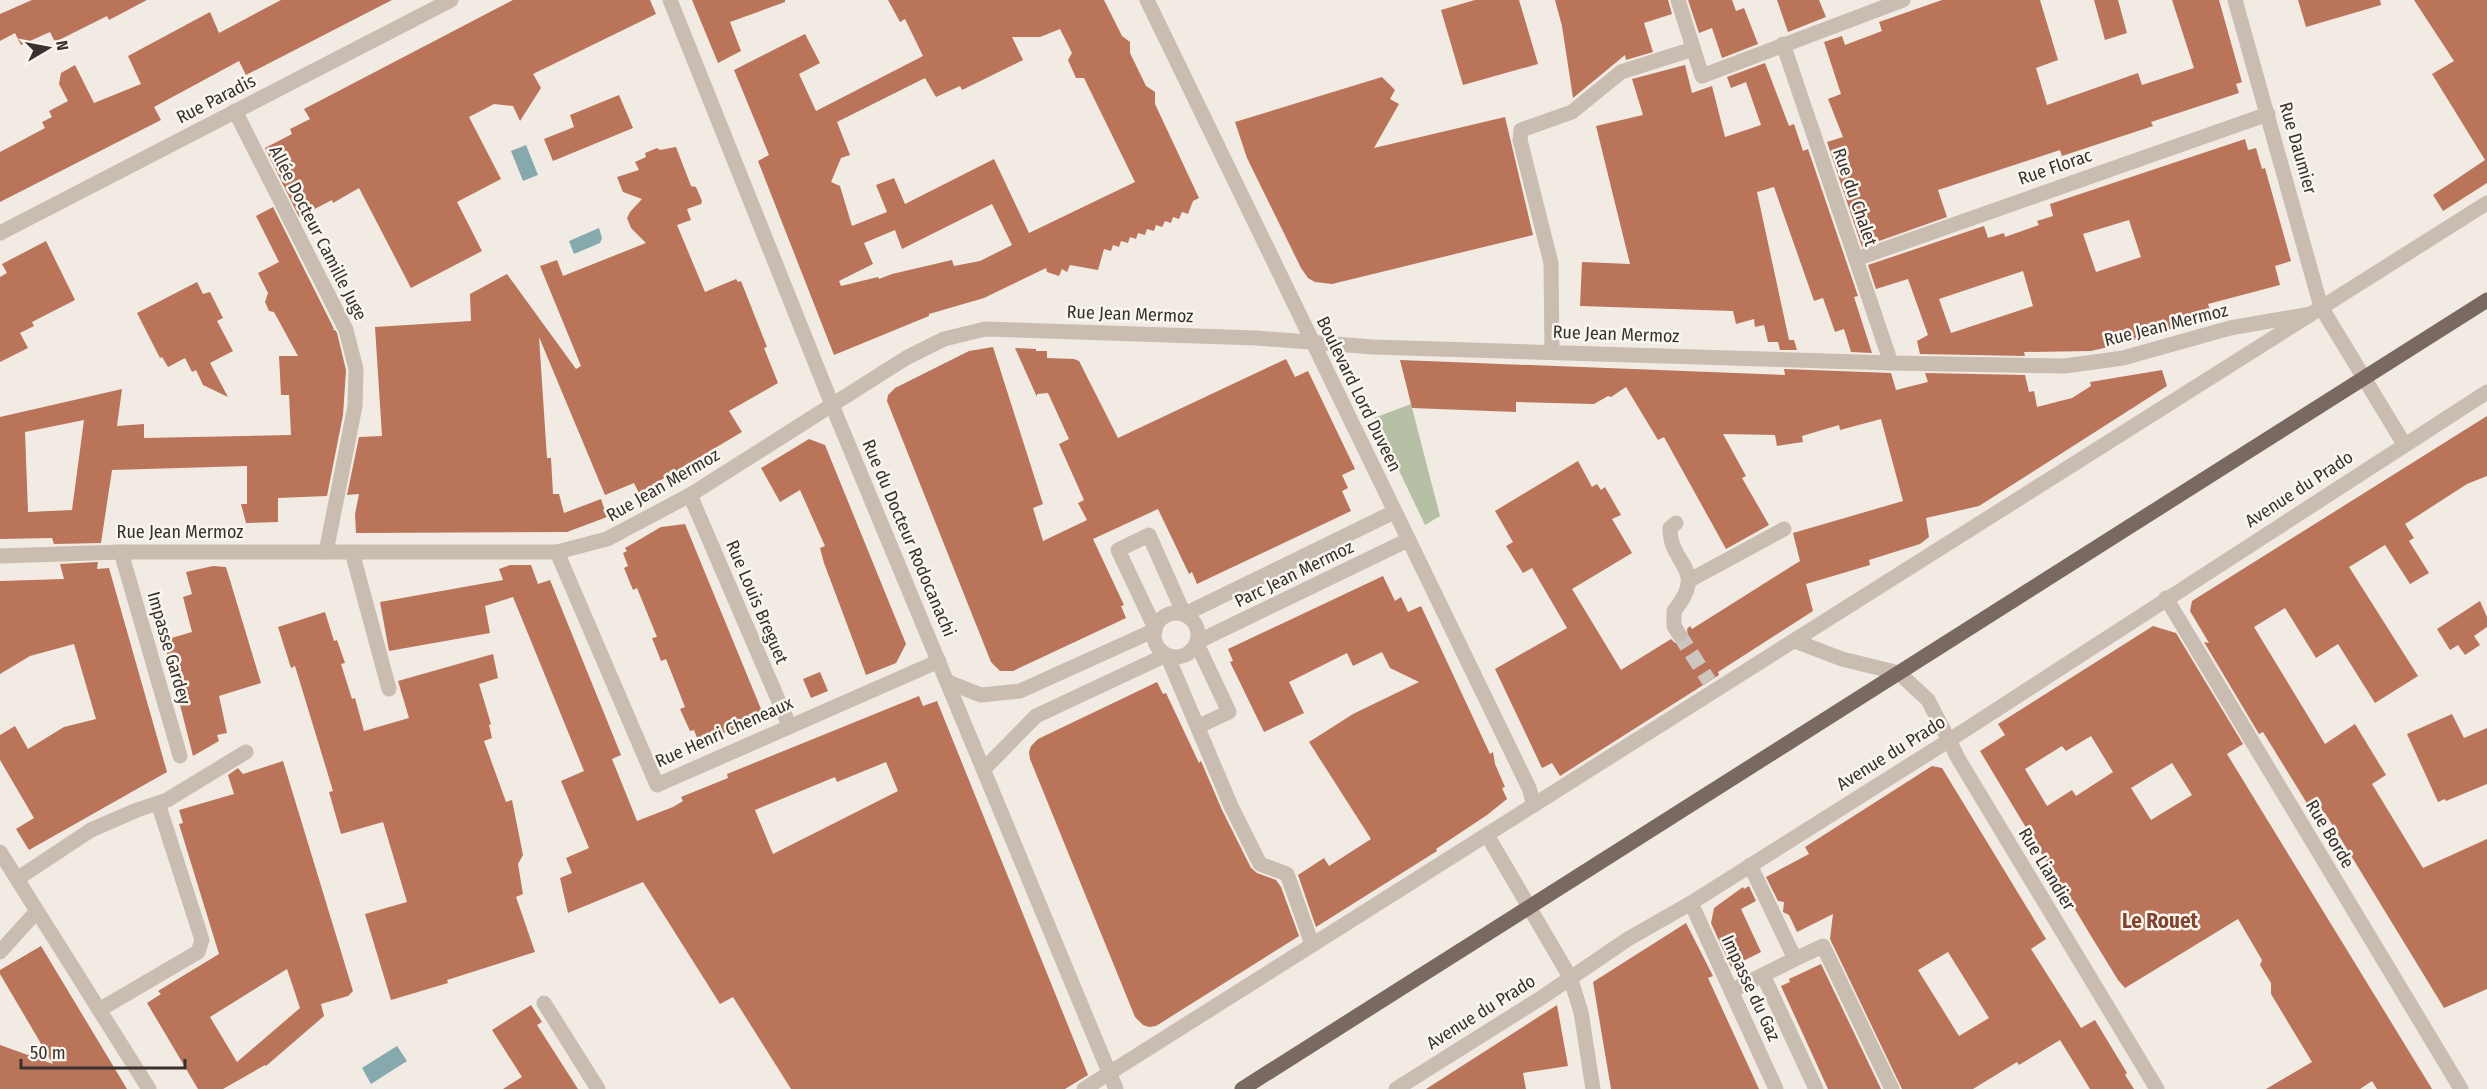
<svg xmlns="http://www.w3.org/2000/svg" width="2487" height="1089" viewBox="0 0 2487 1089" font-family="'Fira Sans Condensed',sans-serif">
  <style>
    .green { fill: #b6c0a4 }
    .water { fill: #85a9ac }
    .building { fill: #b97459; fill-rule: evenodd }
    .lines { fill: none; stroke-linecap: round; stroke-linejoin: round }
    .minor-tunnel { stroke: #cdc6bf; stroke-width: 15; stroke-dasharray: 15 8; stroke-linecap: butt }
    .minor { stroke: #c9bcb0; stroke-width: 15 }
    .major { stroke: #796960; stroke-width: 15 }
    .labels { text-anchor: middle; dominant-baseline: central; stroke-width: 5; stroke-linejoin: round; paint-order: stroke }
    .street-label { font-size: 18px; fill: #39312d; stroke: #f9f5ef }
    .quarter-label { font-size: 21px; font-weight: bold; fill: #80442e; stroke: #f9f5ef }
  </style>
  <rect width="100%" height="100%" fill="#f2ebe3"/>
  <path class="green" d="M1411,404L1440,516L1425,525L1374,418Z"/>
  <g class="water">
    <path d="M526,145L538,175L523,181L511,151Z"/>
    <path d="M599,228L602,238L600,243L574,254L569,241Z"/>
    <path d="M397,1046L407,1061L371,1084L362,1068Z"/>
  </g>
  <g class="building">
    <path d="M32,0H147L109,20L107,16L55,42L50,32L21,45L15,33L0,41V14Z"/>
    <path d="M281,0H392L246,75L239,61L154,107L161,120L0,202V152L45,128L42,122L52,117L49,111L68,101L59,84L61,73L75,65L94,103L141,84L128,56L210,12L219,33Z"/>
    <path d="M513,0H650L656,14L533,74L541,88L520,121L513,106L494,104L469,117L501,179L457,202L482,251L411,288L359,188L333,203L332,200L299,217L265,148L292,134L290,129L310,119L304,109Z"/>
    <path d="M692,0H785V2L730,22L741,51L718,63Z"/>
    <path d="M888,0H1104L1122,36L1130,42V53L1146,86L1155,92V104L1199,198L1193,201L1188,214L1182,212L1179,219L1173,217L1171,223L1165,221L1162,227L1156,225L1154,231L1147,229L1145,235L1138,233L1136,239L1130,237L1128,243L1121,241L1119,247L1113,245L1111,251L1104,249L1098,270L1070,265L1067,272L1062,269L1059,276L1047,272L1046,268L984,298L929,314V316L834,355L758,161L769,155L734,70L805,34L820,63L799,74L816,111L923,56L905,19L900,22ZM1060,29L1072,53L1068,60L1076,78H1084L1135,182L1029,233L994,159L905,204L894,178L876,185L887,212L852,226L840,186L831,182L841,158L850,155L837,122L925,78L936,97L960,86L962,90L1023,60L1012,37H1040ZM992,204L1012,245L980,261L954,266L952,260L892,274L879,279L878,277L841,286L839,281L873,264L864,243L895,230L902,249Z"/>
    <path d="M1475,0H1519L1538,64L1463,85L1441,10Z"/>
    <path d="M1555,0H1668L1672,14L1644,23L1653,52L1626,60L1625,55L1573,98L1562,26Z"/>
    <path d="M1688,0H1732L1736,11L1744,8L1758,44L1722,58L1712,28L1699,33Z"/>
    <path d="M1777,0H1819L1826,17L1788,32Z"/>
    <path d="M1942,0H2040L2058,60L2036,68L2047,105L2138,73L2142,85L2194,68L2172,0H2219L2242,82L2236,84L2239,93L2151,122L2153,126L2062,156L2060,150L1938,190L1947,217L1862,247L1827,142L1843,137L1828,99L1841,94L1824,42L1842,36L1845,45L1882,31L1879,22Z"/>
    <path d="M2094,0H2118L2127,33L2105,40Z"/>
    <path d="M2298,0H2380L2381,5L2306,27Z"/>
    <path d="M2414,0H2487V183L2443,211L2433,195L2485,160L2432,74L2454,61Z"/>
    <path d="M1765,63L1789,126L1794,124L1803,151L1808,149L1858,296L1854,297L1872,353L1851,352L1844,329L1835,332L1823,298L1814,301L1774,187L1757,192L1789,340H1794L1797,350H1780L1778,342H1768L1764,325L1755,327L1754,319L1736,324L1733,311L1580,306L1582,262L1630,264L1596,126L1643,115L1632,79L1685,65L1692,93L1712,86L1725,137L1761,125L1746,82L1731,88L1727,77Z"/>
    <path d="M1382,77L1395,90L1390,99L1399,104L1374,148L1505,117L1533,235L1332,284L1315,282L1308,278L1301,268L1247,158L1235,122Z"/>
    <path d="M619,95L633,128L553,161L544,139L574,127L570,115Z"/>
    <path d="M2245,139L2248,150L2256,148L2262,169L2265,168L2291,261L2275,266L2280,285L2208,304L2212,316L2121,344L2091,351L2024,352L2025,356L1920,354L1917,341L1928,335L1908,279L1876,289L1868,265L1984,226L1988,238L2004,233L2005,237L2039,225L2037,221L2053,216L2050,204ZM2129,220L2141,257L2096,272L2083,234ZM2023,271L2033,306L1951,333L1939,299Z"/>
    <path d="M676,147L691,186L696,187L702,201L701,204L687,209L691,220L677,225L705,292L736,279L738,282L741,281L767,347L764,348L778,383L729,411L742,432L639,493L634,483L605,495L539,337L547,458H551L553,494H559L564,513L601,499L607,517L567,532L356,533L355,514L359,494L347,495L359,437L382,436L375,327L471,321L470,294L507,274L576,369L581,366L540,266L557,260L563,276L646,243L631,228L627,218L630,212L642,199L623,192L617,177L639,170L635,162L646,157L645,153L657,148L660,150Z"/>
    <path d="M273,207L334,329L332,330H335L337,333L346,370L343,415L327,496L278,498V522L246,523L241,504H247V466L112,470L101,543L54,544L52,538L0,539V417L122,389L117,426L144,424V438L291,435L289,395H281L279,356H298L274,312L269,311L265,302L268,293L258,273L279,262L256,216ZM84,420L72,510L28,512L25,432Z"/>
    <path d="M46,241L75,300L32,322L34,326L20,333L28,348L0,362V277L7,273L2,264Z"/>
    <path d="M197,282L203,294L210,292L223,318L217,321L233,351L210,363L228,397L203,385L196,370L192,372L185,358L168,367L162,357L160,358L137,313Z"/>
    <path d="M993,347L1043,504L1033,508L1043,541L1087,520L1078,503L1084,500L1059,444L1069,439L1048,393L1037,394V397L1015,348L1036,349V351H1047V358L1074,359L1079,361L1118,438L1286,359L1295,377L1308,371L1355,469L1342,475L1348,488L1342,491L1351,511L1197,584L1192,572L1189,574L1158,509L1093,539L1124,605L1121,606L1126,618L1013,671H1000L991,662L887,401L888,395L895,388L969,351Z"/>
    <path d="M1400,360L1785,375L1784,369L1891,373L1896,390L1928,382L1925,373L2025,375L2029,392L2034,391L2037,407L2072,398L2091,386L2090,382L2162,370L2167,386L1979,506L1926,518L1929,537L1920,544L1869,560L1870,565L1806,584L1813,611L1718,672L1719,675L1560,776L1552,763L1542,768L1495,669L1567,628L1532,568L1523,573L1506,546L1513,542L1495,511L1578,461L1592,487L1597,484L1601,490L1605,487L1621,515L1612,519L1632,553L1572,589L1621,670L1671,639L1675,643H1684L1688,638L1687,629L1690,626L1692,629L1800,561L1793,533L1903,501L1881,419L1840,430L1839,425L1802,436L1803,442L1777,446L1775,435L1723,434L1746,476L1742,478L1769,525L1726,549L1664,437L1658,440L1626,387L1611,397L1608,396L1594,404L1516,402V412L1412,408Z"/>
    <path d="M2487,416V476L2467,484L2405,524L2414,538L2409,541L2429,573L2410,584L2385,545L2349,567L2418,676L2375,703L2338,644L2316,658L2285,608L2254,627L2325,744L2355,724L2386,775L2372,784L2423,868L2487,839V989L2444,1008L2325,813L2316,818L2263,732L2259,734L2204,642L2209,643L2190,611L2192,601Z"/>
    <path d="M809,439L825,445L906,644L896,663L866,675L824,563L820,548L825,546L800,490L780,502L761,468Z"/>
    <path d="M685,524L761,709L750,723L699,743L694,730L690,731L680,709L685,707L666,659L661,661L652,638L657,637L637,588L633,590L624,568L628,566L623,553L627,551L625,548L661,527Z"/>
    <path d="M98,562L97,569L109,568L167,772L29,850L16,829L34,818L0,760V735L15,726L28,749L64,727L96,719L74,644L30,656L0,674V581L64,579L60,564Z"/>
    <path d="M510,565H531L538,584L550,580L621,755L612,759L637,821L673,807L683,801L681,797L728,778L727,774L919,696L923,706L937,701L1088,1075L1065,1089H791L733,997L720,1004L643,882L568,913L560,878L572,873L566,858L589,848L561,781L584,771L513,597L485,606L490,633L389,651L380,602L503,580L499,569ZM886,762L898,791L773,854L755,810L835,777L837,782Z"/>
    <path d="M213,566L226,567L261,683L219,696L227,733L217,735L219,741L193,756L166,650L171,649L168,639L192,632L183,597L192,594L186,572Z"/>
    <path d="M1383,576L1395,601L1401,597L1408,612L1421,606L1490,754L1493,752L1495,764L1505,787L1502,788L1507,799L1487,815L1436,849L1437,851L1316,927L1298,875L1324,858L1329,866L1371,839L1309,742L1353,714L1419,682L1390,668L1382,652L1353,666L1347,653L1289,682L1304,713L1264,732L1230,662L1233,661L1228,649Z"/>
    <path d="M2480,601L2487,617V627L2474,636L2480,645L2465,655L2458,645L2450,650L2437,629Z"/>
    <path d="M325,612L334,641L337,640L345,663L341,664L352,699L355,698L364,731L409,718L398,681L493,654L498,678L479,684L491,724L489,725L492,738L484,741L506,802L512,800L523,855L518,864L523,894L516,897L535,952L447,980L448,983L391,1000L365,914L407,902L383,822L341,834L329,792L333,791L295,666L291,668L278,627Z"/>
    <path d="M2153,626L2176,633L2243,744L2227,754L2432,1089H2377L2372,1081L2360,1089H2266L2312,1062L2271,994V983L2260,965L2262,960L2238,919L2125,988L2118,980L2091,936L1980,751L2005,735L1998,724ZM2091,736L2113,772L2076,796L2072,790L2047,806L2025,769L2062,746L2066,751ZM2172,763L2192,795L2151,820L2131,788Z"/>
    <path d="M820,672L828,691L811,698L803,679Z"/>
    <path d="M1157,682L1163,694L1166,693L1199,763L1201,761L1222,810L1251,868L1257,873L1276,880L1281,887L1299,936L1156,1026L1149,1027L1143,1025L1135,1017L1030,759L1029,752L1031,746L1038,739Z"/>
    <path d="M2452,714L2464,738L2487,728V784L2446,801L2445,799L2438,802L2407,734Z"/>
    <path d="M283,761L353,991L348,996L321,1004L324,1016L266,1066L265,1065L223,1089H198L147,1003L161,994L158,991L219,954L179,824L183,823L179,810L234,794L228,775L238,768L243,774ZM287,969L300,1008L237,1062L210,1017Z"/>
    <path d="M1932,766L1942,768L2046,939L2031,949L2081,1028L2095,1020L2127,1073L2125,1075L2134,1089H2090L2060,1040L2019,1065L2017,1062L1973,1089H1902L1830,939L1833,914L1797,932L1789,915L1783,912L1784,902L1778,901L1766,877L1809,854L1805,847ZM1948,952L1989,1018L1959,1036L1918,970Z"/>
    <path d="M1749,886L1756,901L1741,909L1761,952L1731,967L1711,923L1714,908L1743,887L1744,889Z"/>
    <path d="M1686,923L1713,976L1708,978L1759,1089H1611L1593,982Z"/>
    <path d="M41,946L115,1069L127,1089H0V1045L53,1064L0,974V970Z"/>
    <path d="M1821,964L1881,1089H1828L1781,986L1790,982L1789,979Z"/>
    <path d="M531,1005L542,1022L537,1025L578,1089H503L522,1077L492,1030Z"/>
    <path d="M1557,1005L1568,1066L1523,1073L1526,1089H1426Z"/>
  </g>
  <g class="lines">
    <path class="minor-tunnel" d="M1679,634L1709,681"/>
    <g class="minor">
      <path d="M670,0L839,422L1116,1089"/>
      <path d="M1147,0L1529,788L1534,805"/>
      <path d="M1678,0L1702,76L1903,0"/>
      <path d="M2235,0L2321,307L2404,444"/>
      <path d="M1783,44L1891,363"/>
      <path d="M235,111L346,330L356,369L355,406L326,552"/>
      <path d="M0,233L451,0"/>
      <path d="M1856,259L2268,114"/>
      <path d="M1552,352L1551,263L1520,140L1521,130L1572,112L1621,72L1693,49"/>
      <path d="M690,495L789,725"/>
      <path d="M1676,523L1670,528C1669,565 1709,568 1674,611V626L1679,634"/>
      <path d="M121,552L180,756"/>
      <path d="M352,552L389,689"/>
      <path d="M557,552L657,785L939,661"/>
      <path d="M0,556L121,552H557L607,539L690,495L906,358L944,339L985,329L1257,338L1373,347L1891,363L2065,366L2123,358L2230,328L2311,314"/>
      <path d="M1690,580L1784,529"/>
      <path d="M2166,598L2461,1089"/>
      <circle cx="1176" cy="635" r="22"/>
      <path d="M1185,614L1394,512"/>
      <path d="M1155,628L1118,550L1149,535L1184,614"/>
      <path d="M1795,641L1842,659L1899,673L1928,700L1959,760L2157,1089"/>
      <path d="M1197,642L1408,540"/>
      <path d="M1197,644L1229,712L1199,726"/>
      <path d="M1167,655L1231,806L1260,864L1287,874L1312,944"/>
      <path d="M948,682L981,695L1020,691L1155,630"/>
      <path d="M984,769L1036,716L1166,655"/>
      <path d="M1487,835L1570,977L1581,1012L1593,1089"/>
      <path d="M0,852L149,1089"/>
      <path d="M17,879L91,830L137,810L167,800L246,752"/>
      <path d="M1691,903L1776,1089"/>
      <path d="M0,952L37,911"/>
      <path d="M1795,959L1823,946L1892,1089"/>
      <path d="M1763,975L1816,1089"/>
      <path d="M1731,991L1795,959L1750,865"/>
      <path d="M544,1003L598,1089"/>
      <path d="M99,1010L198,952L202,940L158,803"/>
      <path d="M1084,1089L2487,203"/>
      <path d="M1396,1089L1541,998L1628,939L1691,903L1948,741L2487,392"/>
    </g>
    <path class="major" d="M1242,1089L2487,300"/>
  </g>
  <g class="labels">
    <g class="street-label">
      <text transform="translate(216 99) rotate(-27)">Rue Paradis</text>
      <text transform="translate(2298 148) rotate(74)">Rue Daumier</text>
      <text transform="translate(2055 167) rotate(-19)">Rue Florac</text>
      <text transform="translate(1855 197) rotate(71)">Rue du Chalet</text>
      <text transform="translate(318 233) rotate(63)">Allée Docteur Camille Juge</text>
      <text transform="translate(1130 314) rotate(2)">Rue Jean Mermoz</text>
      <text transform="translate(2166 325) rotate(-14)">Rue Jean Mermoz</text>
      <text transform="translate(1616 334) rotate(2)">Rue Jean Mermoz</text>
      <text transform="translate(1359 394) rotate(64)">Boulevard Lord Duveen</text>
      <text transform="translate(663 485) rotate(-30)">Rue Jean Mermoz</text>
      <text transform="translate(2299 489) rotate(-33)">Avenue du Prado</text>
      <text x="180" y="532">Rue Jean Mermoz</text>
      <text transform="translate(909 538) rotate(67)">Rue du Docteur Rodocanachi</text>
      <text transform="translate(1294 574) rotate(-26)">Parc Jean Mermoz</text>
      <text transform="translate(757 602) rotate(67)">Rue Louis Breguet</text>
      <text transform="translate(169 648) rotate(74)">Impasse Gardey</text>
      <text transform="translate(724 732) rotate(-24)">Rue Henri Cheneaux</text>
      <text transform="translate(1891 753) rotate(-32)">Avenue du Prado</text>
      <text transform="translate(2330 834) rotate(59)">Rue Borde</text>
      <text transform="translate(2047 869) rotate(59)">Rue Liandier</text>
      <text transform="translate(1751 988) rotate(65)">Impasse du Gaz</text>
      <text transform="translate(1481 1012) rotate(-32)">Avenue du Prado</text>
    </g>
    <g class="quarter-label">
      <text x="2160" y="921">Le Rouet</text>
    </g>
  </g>
  <g transform="translate(48 48) rotate(80)" stroke="#f9f5ef" stroke-width="4.5" paint-order="stroke">
  <path d="M0-4.5L10 22L0 15L-10 22Z" fill="#39312d"/>
  <text y="-9" font-size="16" font-weight="bold" text-anchor="middle" fill="#39312d">N</text>
  </g>
  <path d="M21 1059v9h164v-9" fill="none" stroke="#39312d" stroke-width="3"/>
  <text x="30" y="1059" font-size="18" fill="#39312d" stroke="#f9f5ef" stroke-width="4.5" paint-order="stroke">50 m</text>
</svg>
